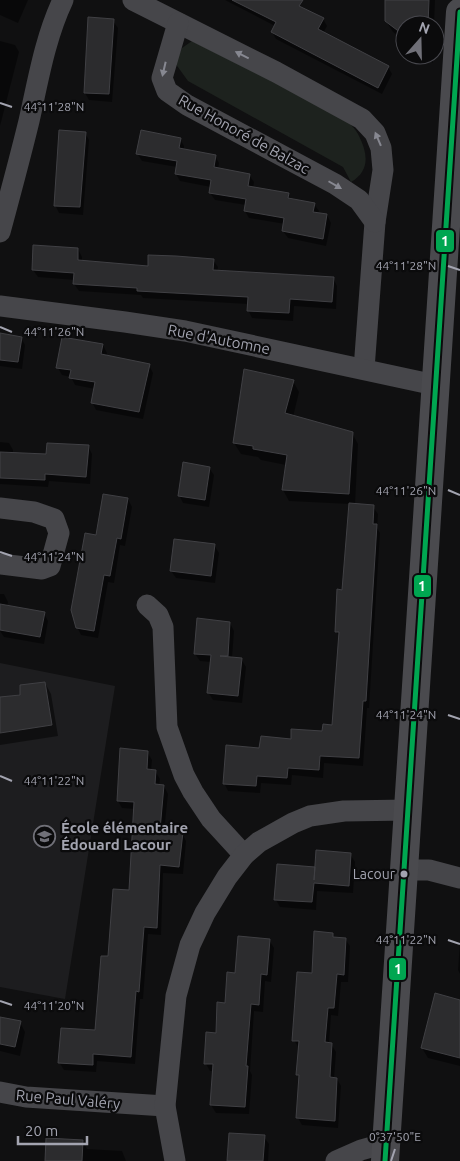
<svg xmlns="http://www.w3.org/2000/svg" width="460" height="1161" viewBox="0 0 460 1161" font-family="Ubuntu,sans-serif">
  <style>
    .built { fill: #1d1d1f }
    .green { fill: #1d221e }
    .shadow { fill: #0007 }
    .building { fill: #2c2c2e; stroke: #404044 }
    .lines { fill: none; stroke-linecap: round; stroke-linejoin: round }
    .street { stroke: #46464a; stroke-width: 21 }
    .secondary { stroke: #4a4a4e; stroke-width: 28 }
    .bus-1-casing { stroke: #0b0b0c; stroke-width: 9 }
    .bus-1 { stroke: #00a651; stroke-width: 5 }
    .oneway { fill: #878891 }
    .ticks { fill: none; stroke: #a3a4b0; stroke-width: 2 }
    .bus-dot { fill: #a3a4b0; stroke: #0b0b0c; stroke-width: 2 }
    .labels { text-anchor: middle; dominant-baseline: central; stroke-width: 4.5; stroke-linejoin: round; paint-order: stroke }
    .bus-label { font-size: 14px; fill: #a3a4b0; stroke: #0b0b0c; text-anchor: end }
    .street-label { font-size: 15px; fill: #a3a4b0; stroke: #0b0b0c }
    .poi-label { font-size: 15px; font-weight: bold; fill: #a3a4b0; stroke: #0b0b0c; text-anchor: start }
    .ticks-label { font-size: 12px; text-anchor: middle; fill: #a3a4b0; stroke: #0b0b0c; stroke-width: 4.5; stroke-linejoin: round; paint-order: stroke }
    .line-badge { stroke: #0b0b0c; stroke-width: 2 }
    .badge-label { font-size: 14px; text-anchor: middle; font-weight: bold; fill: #fff }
  </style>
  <rect width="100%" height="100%" fill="#101011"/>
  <path class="built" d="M0,663L115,686L65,999L0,987Z"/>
  <path class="green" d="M192,41L344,117C349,123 356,129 359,136C368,154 370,171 351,182L343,167L188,81L175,63L182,48Z"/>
  <g class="shadow">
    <path d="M0,0H28L18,23L0,15Z"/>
    <path d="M225,0H286L323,19L327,26L323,33L388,67L392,74L382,94L276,39L272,32L275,26Z"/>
    <path d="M386,0H435L434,25H405V41L393,32L386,21Z"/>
    <path d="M113,21L118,28L112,102L89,100L85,93Z"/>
    <path d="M0,41L15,45L19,52L0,126Z"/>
    <path d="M423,55H433V63Z"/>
    <path d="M85,133L89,140L83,215L59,213L55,205Z"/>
    <path d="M180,139L184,146V150L215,156L219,163L218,169L249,175L254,182L253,188L288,194L291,199L314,204L319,211L318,214L327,215L331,223L326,246L288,238L283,231L285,224L249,218L245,211L246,205L215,200L210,193L211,187L180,181L176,174L177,167L142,161L137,153Z"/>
    <path d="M78,249L82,257V262L149,267L213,260L218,267L217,272L333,278L337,286L336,309L294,306L293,321L252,318L248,310V304L143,298L141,295L79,291L74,284L75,280L38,277L33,270Z"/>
    <path d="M0,335L21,338L25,345L22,369L0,366Z"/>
    <path d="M103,345L107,353L106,356L149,365L153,373L143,419L96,410L92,402L95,389L75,385L71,377L62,375L58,368Z"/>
    <path d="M293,381L299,392L293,417L352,433L358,444L355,505L373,507L378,514L377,528L380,533L369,708H367L363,766L324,763L323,778L292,775L291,785L261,783L260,793L228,791L224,783L261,749L324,732L333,726L340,638L336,631L343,591L350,504L289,501L283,490L286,465L261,460L258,457L241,454L234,443Z"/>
    <path d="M0,442L9,443L13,450V453L48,455L88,446L92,454L90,484L49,481L48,487L0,484Z"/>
    <path d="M209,468L214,475L209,507L183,503L179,495Z"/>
    <path d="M128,499L132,507L125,546L120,545L114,583L108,582L98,638L81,635L77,627L97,536Z"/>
    <path d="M214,545L219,553L215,583L176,578L171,571Z"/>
    <path d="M0,594H4L8,602L7,607L44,613L48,621L44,644L4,637L0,631Z"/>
    <path d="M230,623L234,631L232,658L241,659L246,667L242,703L213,700L208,692L211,662L200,661L195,654Z"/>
    <path d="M45,683L51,694L58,736L0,745V698L22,694Z"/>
    <path d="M147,752L152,760L151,771H155L160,779L159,786H164L168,794L164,832L182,833L186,841L183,874L163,873L161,935L148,934L143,999H140L135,1064L97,1061L96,1072L64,1070L59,1062L96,1031L109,957L130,891L135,809L122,808L118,801Z"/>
    <path d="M350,854L355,862L353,893L317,891L316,910L280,907L276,900L314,868Z"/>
    <path d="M332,934L335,938L345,939L350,946L348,982H341L338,1016L331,1015L329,1044H331L336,1052L334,1079H337L341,1086L338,1128L302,1125L298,1118L300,1079L298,1075L299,1048L294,1040L313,974Z"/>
    <path d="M269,940L274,948L271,982L265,981L263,1012L254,1011L250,1071L252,1075L249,1114L216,1113L211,1105L213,1071H210L206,1064L236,974Z"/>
    <path d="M460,943V974L458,970Z"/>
    <path d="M460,1001V1066L428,1058L422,1048Z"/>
    <path d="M0,1019L20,1022L25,1032L20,1056L0,1051Z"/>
    <path d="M264,1137L269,1144L268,1161H228Z"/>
    <path d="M83,1141L87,1149L122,1151L126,1161H46Z"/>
  </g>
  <g class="building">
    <path d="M232,0H303L299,6L324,18L318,29L389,66L378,88L271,32L276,22Z"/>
    <path d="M385,0H429L428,25H405V36L385,21Z"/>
    <path d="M88,17L114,19L109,94L84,93Z"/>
    <path d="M59,130L86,132L80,207L54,206Z"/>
    <path d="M141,130L181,138L179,148L216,155L214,167L250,174L248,186L289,193L288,198L315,203L313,212L327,214L323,239L282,231L284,218L244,211L246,199L209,193L211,180L175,174L177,161L136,154Z"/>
    <path d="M33,245L78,248V260L148,266V255L176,256L214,259L213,270L334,277L332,302L290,299L289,313L247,311L248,297L137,291V288L73,284L74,273L32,270Z"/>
    <path d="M0,333L22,337L18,362L0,360Z"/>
    <path d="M62,337L103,344L101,354L150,364L139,412L91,403L95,382L69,378L71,370L56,368Z"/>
    <path d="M244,369L294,380L285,413L353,432L349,494L282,490L287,455L253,449V446L233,443Z"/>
    <path d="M47,443L89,445L86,477L45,474V480L0,478V452L46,454Z"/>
    <path d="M183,462L210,467L205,500L178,496Z"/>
    <path d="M103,494L128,498L121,539L117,538L110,576L104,575L94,631L76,628L71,610L85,533L96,535Z"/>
    <path d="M349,503L374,505L373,524H377L366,701H363L359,758L320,756L319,770L288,768L287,778L257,776L256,786L223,784L226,745L259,748L261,736L291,739V729L322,731L323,724L332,725L339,632H335L337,589L342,590Z"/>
    <path d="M174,539L215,544L211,576L170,571Z"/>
    <path d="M0,604L45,612L40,637L0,630Z"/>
    <path d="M197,618L230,622L228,656H220L242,658L238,696L207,693L211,655L194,654Z"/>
    <path d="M45,682L52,725L0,733V697L20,695V685Z"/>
    <path d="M120,748L148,751L147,769L156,770L155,784L164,785L160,830L183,832L179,867L160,865L157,928L144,927L139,992L136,991L131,1057L93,1054V1065L58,1063L61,1028L95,1030L101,956H108L113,889L129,890L134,802L117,801Z"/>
    <path d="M316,850L351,853L349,886L314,883L312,902L274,900L277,864L315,867L314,880Z"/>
    <path d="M314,931L333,933V937L346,938L344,975L337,974L334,1008H328L325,1042L332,1043L330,1077L337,1078L335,1121L296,1118L299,1075H296L299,1041H292L297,972L312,973Z"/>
    <path d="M238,936L270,939L267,975L261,974L259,1005L251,1004L246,1066H248L245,1107L210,1105L213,1064H204L206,1032L216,1033L217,1002L225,1003L227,972L235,973Z"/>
    <path d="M435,993L460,1000V1058L421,1048Z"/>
    <path d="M0,1017L21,1021L15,1047L0,1044Z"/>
    <path d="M229,1133L265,1135L263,1161H227Z"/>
    <path d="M46,1138L83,1140L82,1161H45Z"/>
  </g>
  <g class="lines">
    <g class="street">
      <path d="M133,0L276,72L362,119L375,133L381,148L383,170L375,222L364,369"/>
      <path d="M178,23L162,78L167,91L187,105L335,184L359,200L375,222"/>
      <path d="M0,232C10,195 20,158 29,121C38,81 45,38 63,0"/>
      <path d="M0,306L125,322L185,331L435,385"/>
      <path d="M0,508L34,512L54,519L59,533L50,566L42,569L0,564"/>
      <path d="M147,605L158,615L163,627L167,727L184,775L193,792L211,819L244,855"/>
      <path d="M404,870H429L460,878"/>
      <path d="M0,1092L26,1097L165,1106"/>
      <path d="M175,1161L165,1106L176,996L190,945L205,913L227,877L244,855L259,842L293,823L310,816L344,811L408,810"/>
      <path d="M336,1161L361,1150L386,1143"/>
    </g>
    <path class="secondary" d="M385,1161L460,12"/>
    <defs>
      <path id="bus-1" d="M385,1161L460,12"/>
    </defs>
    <use href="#bus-1" class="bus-1-casing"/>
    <use href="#bus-1" class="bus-1"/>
  </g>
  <defs><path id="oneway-solid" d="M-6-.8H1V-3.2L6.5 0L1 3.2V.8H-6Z" transform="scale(1.25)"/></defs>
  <g class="oneway">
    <use href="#oneway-solid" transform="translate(242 55) rotate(-153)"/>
    <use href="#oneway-solid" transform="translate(164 69) rotate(103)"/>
    <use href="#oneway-solid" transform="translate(378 139) rotate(-113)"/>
    <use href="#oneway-solid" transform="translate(335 185) rotate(30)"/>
  </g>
  <path class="ticks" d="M0,103L12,107M448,266L460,270M0,327L12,332M448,490L460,495M0,552L12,556M448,715L460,719M0,776L12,781M448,940L460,944M0,1001L12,1005M391,1161L395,1149"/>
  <defs>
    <symbol id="school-ring" viewBox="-11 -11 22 22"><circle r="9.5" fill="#0b0b0c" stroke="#707078" stroke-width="1.5"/><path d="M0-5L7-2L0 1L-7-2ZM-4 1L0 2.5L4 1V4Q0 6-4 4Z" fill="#707078"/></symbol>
  </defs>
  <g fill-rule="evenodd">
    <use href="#school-ring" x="32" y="824" width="25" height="25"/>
  </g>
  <circle class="bus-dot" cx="404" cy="874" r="4.5"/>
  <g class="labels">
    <g class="bus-label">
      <text x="395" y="874">Lacour</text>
    </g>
    <g class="street-label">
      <text transform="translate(244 134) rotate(29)">Rue Honoré de Balzac</text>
      <text transform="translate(219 339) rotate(11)">Rue d'Automne</text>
      <text transform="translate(68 1099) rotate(5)">Rue Paul Valéry</text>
    </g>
    <g class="poi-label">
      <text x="61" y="827">École élémentaire<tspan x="61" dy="17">Édouard Lacour</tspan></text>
    </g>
  </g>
  <g class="ticks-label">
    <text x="54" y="111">44°11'28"N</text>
    <text x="406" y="270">44°11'28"N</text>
    <text x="54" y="336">44°11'26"N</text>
    <text x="406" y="495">44°11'26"N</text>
    <text x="54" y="561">44°11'24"N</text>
    <text x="406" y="719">44°11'24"N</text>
    <text x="54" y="785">44°11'22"N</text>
    <text x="406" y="944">44°11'22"N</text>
    <text x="54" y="1010">44°11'20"N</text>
    <text x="395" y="1141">0°37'50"E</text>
  </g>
  <g class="line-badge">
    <rect x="435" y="229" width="20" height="24" rx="5" fill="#00a651"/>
    <rect x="413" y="574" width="19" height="24" rx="5" fill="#00a651"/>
    <rect x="388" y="957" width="19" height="24" rx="5" fill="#00a651"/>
  </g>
  <g class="badge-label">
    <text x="445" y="246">1</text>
    <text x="422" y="591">1</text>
    <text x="398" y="974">1</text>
  </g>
  <g transform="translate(420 40) rotate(20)"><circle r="24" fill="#0b0b0c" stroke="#48484e"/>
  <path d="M0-4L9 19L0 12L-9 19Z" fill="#707078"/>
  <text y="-8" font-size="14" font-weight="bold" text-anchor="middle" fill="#a3a4b0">N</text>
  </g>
  <path d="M18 1136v8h69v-8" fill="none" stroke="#a3a4b0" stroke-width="2.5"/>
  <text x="25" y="1136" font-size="15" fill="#a3a4b0" stroke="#0b0b0c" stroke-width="4" paint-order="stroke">20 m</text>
</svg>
